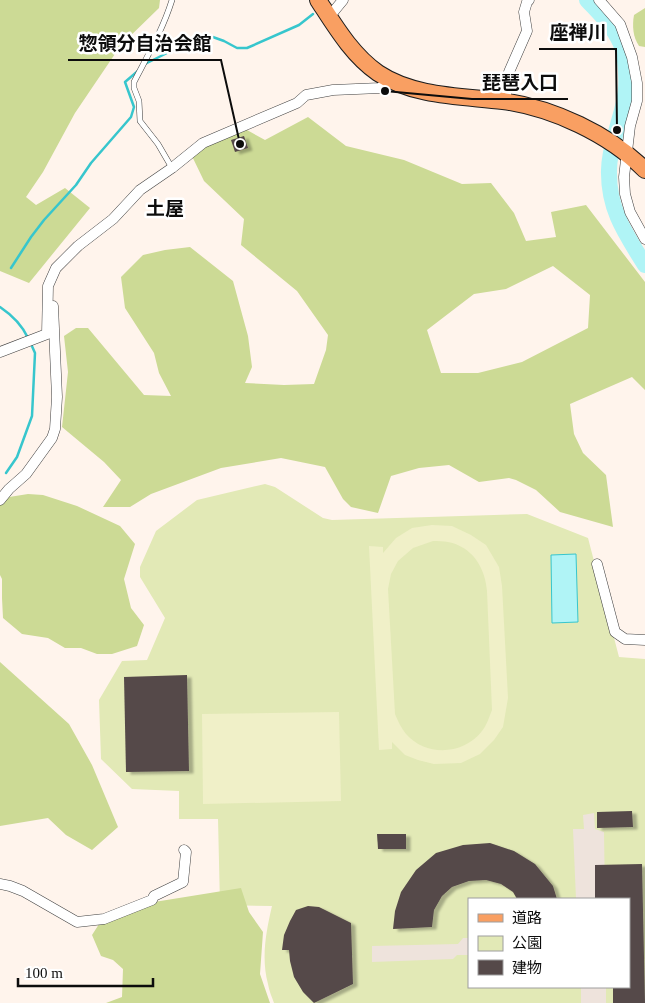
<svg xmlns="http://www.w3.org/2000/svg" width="645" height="1003" viewBox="0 0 645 1003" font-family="'Times New Roman','Noto Sans JP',serif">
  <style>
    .green { fill: #e2e9b6; fill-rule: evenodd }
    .forest { fill: #ccda95; fill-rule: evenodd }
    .pitch { fill: #f0f0c8; fill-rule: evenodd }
    .plaza { fill: #eee3dc }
    .water { fill: #b0f4f6; stroke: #37c6cd }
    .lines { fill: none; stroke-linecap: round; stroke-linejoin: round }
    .stream { stroke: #37c6cd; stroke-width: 2.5 }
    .river { stroke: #b0f4f6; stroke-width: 16 }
    .building { fill: #554949; filter: url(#shadow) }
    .service-casing { stroke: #3f3f3f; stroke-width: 6 }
    .minor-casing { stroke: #3f3f3f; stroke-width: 11 }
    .primary-casing { stroke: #1d1d1d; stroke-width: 18 }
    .service { stroke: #fff; stroke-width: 5 }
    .minor { stroke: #fff; stroke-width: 10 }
    .primary { stroke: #f99f62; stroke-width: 16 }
    .labels { text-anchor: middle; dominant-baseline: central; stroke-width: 5; stroke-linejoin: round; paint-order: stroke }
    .neighbourhood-label { font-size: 19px; font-weight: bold; fill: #0c0c0c; stroke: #fff }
    .leader { fill: none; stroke: #0c0c0c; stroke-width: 2 }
    .callout-dot { fill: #0c0c0c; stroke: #fff; stroke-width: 2 }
    .callout-label { font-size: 19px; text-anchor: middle; font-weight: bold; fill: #0c0c0c; stroke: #fff; stroke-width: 5; stroke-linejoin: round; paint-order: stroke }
  </style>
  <defs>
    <filter id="shadow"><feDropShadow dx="4.5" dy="2.5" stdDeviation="1" flood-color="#0004"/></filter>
  </defs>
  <rect width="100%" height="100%" fill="#fff4ec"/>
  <path class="green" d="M265,484L275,487L323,518L332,520L527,514L588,538L619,657L645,659V1003H274C272,997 269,991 268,984C261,958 266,932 272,906L220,905L218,819H179V791L132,789L101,759L99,700L122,661L147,660L165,618L140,577V567L156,531L197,500ZM469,899H629V987H469Z"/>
  <g class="forest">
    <path d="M0,0H160L159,8L121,45L75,113L43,172L26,197L36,205L65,188L90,208L29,283L0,271Z"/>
    <path d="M645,8V47L639,46C633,37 632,26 634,15Z"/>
    <path d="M308,117L346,146L404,160L462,184L491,183L514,213L526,241L556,237L551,212L586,205L645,282V390L632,377L570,404L574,434L583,453L606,475L613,527L560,512L536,490L516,480L509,478L479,482L449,465L419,468L391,476L378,513L351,507L343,499L325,467L281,458L221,468L151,494L130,507H103L121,480L104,462L62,427L68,372L64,336L76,328H88L144,395L171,396L159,373L154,353L125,308L121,277L143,255L165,250L190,247L233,281L248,336L252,367L245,383L284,385L314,384L326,350L328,335L297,291L241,245L244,219L204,181L190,152L247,130L265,140ZM553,266L590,295L588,328L522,362L478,373H441L427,330L474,294L506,289Z"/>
    <path d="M28,494L43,495L77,506L120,526L135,544L124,579L131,608L144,625L137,646L112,654H97L81,648H65L48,638L22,634L3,618L2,598V579L0,575V501L3,498Z"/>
    <path d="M0,662L69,724L92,765L118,827L92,850L66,835L48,818L0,826Z"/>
    <path d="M241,888L249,912L263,932L260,974L270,1003H106L122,997L123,969L113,960L101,956L92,935L101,921L148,903Z"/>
  </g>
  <g class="pitch">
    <path d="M432,525L452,526L471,535L486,545L499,567L502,586L508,698L503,727L494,740L480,754L461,763L434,764L418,760L405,755L392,742V749L379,750L369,546L383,547V553L396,538L412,528ZM433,541C438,541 444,541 448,542C473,547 485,568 487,591L492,710C489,717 487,725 482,731C464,755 426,757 406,734C401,728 398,721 395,714L388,589L391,574L398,561L413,548Z"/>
    <path d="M339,712L341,801L203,804L202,714Z"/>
  </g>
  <g class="plaza">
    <path d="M594,813L595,829L604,832L605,899H576L573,829H584L583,815Z"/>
    <path d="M463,938H469V955H457L453,959L372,962V946L458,944Z"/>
    <rect x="581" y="987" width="25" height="16"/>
  </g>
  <path class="water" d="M576,554L578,622L552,623L551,555Z"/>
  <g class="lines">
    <g class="stream">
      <path d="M145,64L199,37L210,36L224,41L237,48H247L299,25L313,14"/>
      <path d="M11,268L31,237L44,220L76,185L91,163L131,117L134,107L125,82L139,70"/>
      <path d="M0,307C12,315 22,325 28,338"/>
      <path d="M6,473L17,457L32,416L35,353L31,344"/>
    </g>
    <path class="river" d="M587,0C599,13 613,26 620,42C623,48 624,55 625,61C628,85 626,98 619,121C615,137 609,153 609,170C608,209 625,233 645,265"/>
  </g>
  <g class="building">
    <path d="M244,136L248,148L235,152L231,140Z"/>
    <path d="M187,675L189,771L126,772L124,677Z"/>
    <path d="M632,811L633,827L597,828V812Z"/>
    <path d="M377,834H406V849H378Z"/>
    <path d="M490,843L514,851L535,864L553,886L557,899H517L513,892L501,884L486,880L469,881L452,887L442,896L434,910L432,927L393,929L395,911L401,892L416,870L436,853L463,845Z"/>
    <path d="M642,864L645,1003H613V987H629V899H595V865Z"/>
    <path d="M308,906L319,907L351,923L353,984L314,1003L303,992L294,977L290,961L289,950H282L284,935L290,921L296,910Z"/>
  </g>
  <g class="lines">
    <defs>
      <path id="service" d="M172,168L158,144L140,121L139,101L134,88V82C148,55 163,29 172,0"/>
      <g id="minor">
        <path d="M599,0L620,24L632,57L637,83V101L630,126L624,177L625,194L630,212L645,239"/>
        <path d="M329,17L343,0"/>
        <path d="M505,101L509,72L527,31L524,12L527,2L529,0"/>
        <path d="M0,352L47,334L48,286L56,268L78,246L113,219L140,190L172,168L203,143L297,103L306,95L333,90L380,88L390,80"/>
        <path d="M0,500L9,489L26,474L52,438L55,429L57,397L53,306"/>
        <path d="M597,564L615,632L625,639L645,640"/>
        <path d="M0,884L10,886L23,891L77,922L104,919L152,900L154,896L183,882L186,852L184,850"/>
      </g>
      <path id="primary" d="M318,0C335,26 352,55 378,73C414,97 462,96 503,101C553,108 609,134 645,170"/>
    </defs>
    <use href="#service" class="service-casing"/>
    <use href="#minor" class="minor-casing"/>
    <use href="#primary" class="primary-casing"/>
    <use href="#service" class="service"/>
    <use href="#minor" class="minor"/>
    <use href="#primary" class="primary"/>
  </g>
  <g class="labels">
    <g class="neighbourhood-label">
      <text x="165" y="208">土屋</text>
    </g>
  </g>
  <path class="leader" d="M617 130L616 49H539M240 144L221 60H68M385 91L472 99H568"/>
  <g class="callout-dot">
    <circle cx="617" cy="130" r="5"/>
    <circle cx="240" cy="144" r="5"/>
    <circle cx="385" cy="91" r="5"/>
  </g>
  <g class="callout-label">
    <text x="578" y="39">座禅川</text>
    <text x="145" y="50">惣領分自治会館</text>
    <text x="520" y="89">琵琶入口</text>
  </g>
  <rect x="468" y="898" width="162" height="90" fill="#ffffff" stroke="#9e9e9e"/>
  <rect x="478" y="914" width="25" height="8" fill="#f99f62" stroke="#9e9e9e"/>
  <text x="512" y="923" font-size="15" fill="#0c0c0c">道路</text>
  <rect x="478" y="936" width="25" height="15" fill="#e2e9b6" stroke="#9e9e9e"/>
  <text x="512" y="948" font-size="15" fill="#0c0c0c">公園</text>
  <rect x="478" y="960" width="25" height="15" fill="#554949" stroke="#9e9e9e"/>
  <text x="512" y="973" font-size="15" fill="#0c0c0c">建物</text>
  <path d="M18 978v8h135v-8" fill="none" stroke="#0c0c0c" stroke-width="2.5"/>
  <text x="25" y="978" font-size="15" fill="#0c0c0c" stroke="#ffffff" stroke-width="4" paint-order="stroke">100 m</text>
</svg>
